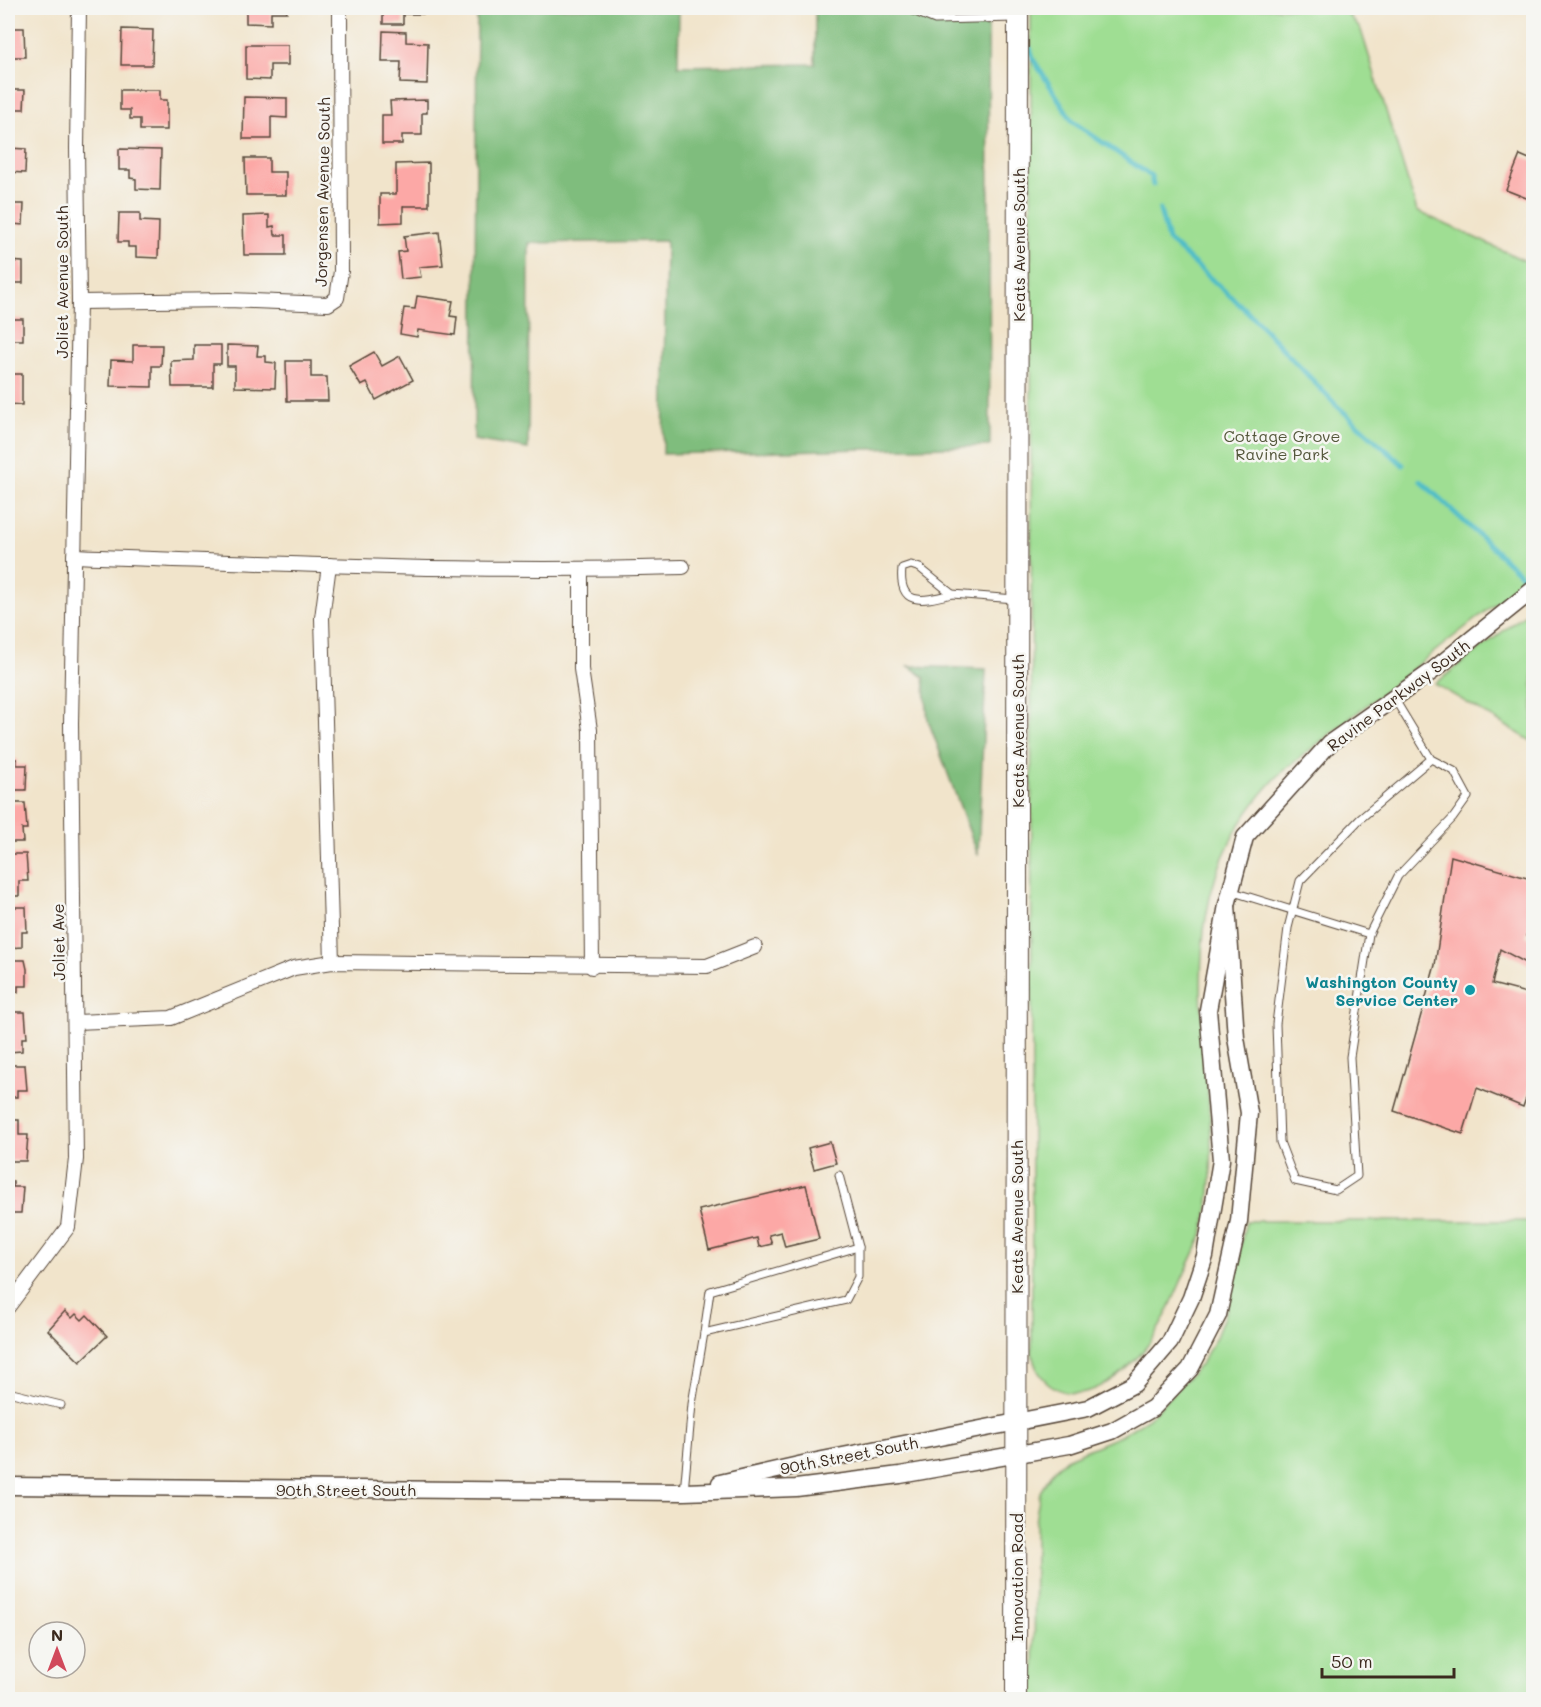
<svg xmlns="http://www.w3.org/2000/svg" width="1541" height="1707" viewBox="0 0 1541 1707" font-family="Mali,sans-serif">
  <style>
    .green { fill: #9fde93; stroke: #6d8458; stroke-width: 1.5 }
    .forest { fill: #7fbd7d; stroke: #5d744e; stroke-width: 1.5 }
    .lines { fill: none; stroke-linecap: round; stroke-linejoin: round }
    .stream { stroke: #4fbdc7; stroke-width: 5 }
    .building { fill: #fca8a6 }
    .service-casing { stroke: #564638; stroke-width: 9 }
    .minor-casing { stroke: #564638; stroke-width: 16 }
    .tertiary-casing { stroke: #564638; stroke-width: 19 }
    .secondary-casing { stroke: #564638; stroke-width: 22 }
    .service { stroke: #fff; stroke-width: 7 }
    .minor { stroke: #fff; stroke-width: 14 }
    .tertiary { stroke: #fff; stroke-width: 16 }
    .secondary { stroke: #fff; stroke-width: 20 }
    .culture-dot { fill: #0f9aa8; stroke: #f6f6f2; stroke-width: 2 }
    .labels { text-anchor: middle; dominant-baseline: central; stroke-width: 5; stroke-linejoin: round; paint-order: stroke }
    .street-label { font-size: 16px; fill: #3b2a1e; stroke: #f6f6f2 }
    .park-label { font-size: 16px; fill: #54573b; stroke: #f6f6f2 }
    .culture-label { font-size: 16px; font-weight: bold; fill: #0d838f; stroke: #f6f6f2; text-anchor: end }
  </style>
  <rect width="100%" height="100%" fill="#f6f6f2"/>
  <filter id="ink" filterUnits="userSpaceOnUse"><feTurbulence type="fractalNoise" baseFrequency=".0167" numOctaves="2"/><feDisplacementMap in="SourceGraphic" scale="12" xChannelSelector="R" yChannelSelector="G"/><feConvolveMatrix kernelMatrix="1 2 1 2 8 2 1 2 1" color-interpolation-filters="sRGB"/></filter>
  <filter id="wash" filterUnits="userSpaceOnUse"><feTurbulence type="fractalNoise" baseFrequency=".008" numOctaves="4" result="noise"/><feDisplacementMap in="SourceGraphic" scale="24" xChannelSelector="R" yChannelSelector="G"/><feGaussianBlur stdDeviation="1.35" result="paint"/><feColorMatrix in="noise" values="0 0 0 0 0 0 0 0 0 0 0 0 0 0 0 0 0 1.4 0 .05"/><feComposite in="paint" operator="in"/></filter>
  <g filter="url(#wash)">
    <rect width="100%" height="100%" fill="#f1e4cb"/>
    <g class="green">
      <path d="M1031,8H1343L1361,30L1417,211L1534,265L1533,574L1283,771C1191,861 1196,962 1207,1080C1211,1126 1215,1176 1206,1221C1202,1242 1188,1264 1180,1284C1168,1311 1158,1336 1137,1358C1124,1371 1107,1386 1089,1391C1060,1400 1034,1379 1032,1350Z"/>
      <path d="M1533,608V742L1435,684Z"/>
      <path d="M1246,1221H1533V1699L1034,1700L1035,1522L1040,1492L1052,1472L1066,1459L1120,1436L1149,1418L1201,1364L1216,1337L1227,1309Z"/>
    </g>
    <g class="forest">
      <path d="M477,8H679L678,66L815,64V8H988L990,446L663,454L666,241L529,243L528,449L474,440Z"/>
      <path d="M909,666L986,669L978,855L928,720L924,677Z"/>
    </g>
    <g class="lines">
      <g class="stream">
        <path d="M1030,48L1033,59L1073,122L1151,176L1153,185"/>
        <path d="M1160,210L1168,240L1248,312L1336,405L1403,465"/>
        <path d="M1421,481L1533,586"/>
      </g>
    </g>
    <g id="blocks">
      <g class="building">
        <path d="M246,8H287V12H271V24L246,23Z"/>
        <path d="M383,8H423V14H403V24H383Z"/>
        <path d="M8,28H24L25,57H11V76H8Z"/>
        <path d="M122,29L153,30L152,65H121Z"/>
        <path d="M383,31L406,32V42L428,43L427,84L400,83L401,62H382Z"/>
        <path d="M246,45H288V65H270V80L246,79Z"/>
        <path d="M8,90H25L24,109H10V129H8Z"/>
        <path d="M120,90H160V100H167V130H140V119H130V110H120Z"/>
        <path d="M244,97L287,98V118L271,117V139H243Z"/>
        <path d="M427,100V113H422V135H402V144H382V115H391L390,101Z"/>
        <path d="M8,148L26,149L25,173L8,172Z"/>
        <path d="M119,149L161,150L160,190L136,189V179L130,178V170H119Z"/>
        <path d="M1520,155L1534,161V201L1506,190Z"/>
        <path d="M245,158H269V172H286V195H246Z"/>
        <path d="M429,163V206H403V222L380,223V194H396V164Z"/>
        <path d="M8,204H24L23,225L13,224V232H8Z"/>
        <path d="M119,213H140V221L159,222L158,258L136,257V247H128V242H118Z"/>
        <path d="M269,215V227L274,226L275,235H286V255H244L243,216Z"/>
        <path d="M439,232L443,265L419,267L421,277L401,279L398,252L406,251L404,236Z"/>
        <path d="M8,261L23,262V283H13V291H8Z"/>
        <path d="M417,296L453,301L450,316L457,317L455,335L418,330L417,337L400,334L404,308L415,309Z"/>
        <path d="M8,319H23V340H13V348H8Z"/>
        <path d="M133,345H162L161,366H152V387L110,386L111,360L133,361Z"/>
        <path d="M194,345H221V364H213V387H172L171,361L194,360Z"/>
        <path d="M227,345L258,346L257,356H266V362L276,363L275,388L235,387V366H227Z"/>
        <path d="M374,352L382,366L400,356L413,380L376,400L367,383L361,386L349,366Z"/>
        <path d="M286,361H311V377H327L328,401H287Z"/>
        <path d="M8,374H22V405L8,404Z"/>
        <path d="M8,759H17V765H27L26,790H8Z"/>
        <path d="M8,803H25L27,829H22L23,842H8Z"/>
        <path d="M8,854H26L28,881H19V896H8Z"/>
        <path d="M1451,856L1534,880V910L1526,936L1534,940V957L1530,965L1500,949L1492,984L1534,995V1075L1523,1107L1477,1088L1463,1134L1394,1111L1435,965Z"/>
        <path d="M8,907H26L27,932H22V947L8,948Z"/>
        <path d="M8,960H25L27,969V986H18V992H10V999H8Z"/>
        <path d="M8,1012H25L27,1038H22V1051L8,1052Z"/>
        <path d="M8,1065H25L27,1090H17V1097H8Z"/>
        <path d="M8,1120H19V1135H28L26,1161H8Z"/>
        <path d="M830,1142L836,1163L814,1169L808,1148Z"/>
        <path d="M8,1181H13V1187H23L21,1213H8Z"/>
        <path d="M806,1185L819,1239L785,1247L781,1232L769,1235L772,1244L759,1247L757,1238L709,1250L699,1210Z"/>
        <path d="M65,1311L72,1318L76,1314L82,1320L87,1315L107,1336L80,1362L48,1330Z"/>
      </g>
    </g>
  </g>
  <g filter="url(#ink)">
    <use href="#blocks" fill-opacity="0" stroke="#564638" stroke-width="1.5"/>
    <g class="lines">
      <defs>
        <g id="service">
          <path d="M906,8L935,20L1015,18"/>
          <path d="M911,565L920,568L952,594C923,601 898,608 902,568Z"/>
          <path d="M952,594L1015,599"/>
          <path d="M1394,698L1431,759L1360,819L1300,881L1288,928L1276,1024L1280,1142L1295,1181L1336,1190L1357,1176L1350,1057L1369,934L1398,876L1453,818L1468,797L1454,771L1431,759"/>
          <path d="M1230,891L1369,934"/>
          <path d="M704,1333L710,1291L858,1247"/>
          <path d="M8,1392L61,1405"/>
          <path d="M684,1492L692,1404L704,1333L846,1300L858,1277V1247L839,1175"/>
        </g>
        <g id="minor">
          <path d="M79,302L229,300L328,304L337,298L341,271L340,8"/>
          <path d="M74,556C277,564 480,573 683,567"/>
          <path d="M329,565L322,618L332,962"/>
          <path d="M581,570V669L590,730L592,967"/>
          <path d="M76,1022L171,1018L294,968L332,962L707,966L755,947"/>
          <path d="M8,1307L68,1227L76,1159L71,724L79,302L77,148L79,8"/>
        </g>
        <g id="tertiary">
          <path d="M720,1483L812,1462L1088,1408L1134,1384L1170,1342L1191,1298L1205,1256L1221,1160L1208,1010L1227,905L1245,837L1330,743L1431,672L1534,589"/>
          <path d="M8,1486L684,1492L796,1488L900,1475L1069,1445L1112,1431L1153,1408L1190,1369L1218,1315L1239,1221L1249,1113L1236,1038L1227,905"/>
        </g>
        <path id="secondary" d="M1016,1700L1018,8"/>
      </defs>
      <use href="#service" class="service-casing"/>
      <use href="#minor" class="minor-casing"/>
      <use href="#tertiary" class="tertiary-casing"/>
      <use href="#secondary" class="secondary-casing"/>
      <use href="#service" class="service"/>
      <use href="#minor" class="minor"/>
      <use href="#tertiary" class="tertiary"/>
      <use href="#secondary" class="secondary"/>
    </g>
  </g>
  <circle class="culture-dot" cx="1470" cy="990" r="6"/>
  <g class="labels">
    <g class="street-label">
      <text transform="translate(322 192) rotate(-89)">Jorgensen Avenue South</text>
      <text transform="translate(1018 245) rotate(-90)">Keats Avenue South</text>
      <text transform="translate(61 282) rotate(-90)">Joliet Avenue South</text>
      <text transform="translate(1398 695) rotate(-37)">Ravine Parkway South</text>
      <text transform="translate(1017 731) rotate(-90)">Keats Avenue South</text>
      <text transform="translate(58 942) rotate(-91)">Joliet Ave</text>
      <text transform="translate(1016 1217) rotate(-90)">Keats Avenue South</text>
      <text transform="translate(849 1455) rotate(-11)">90th Street South</text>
      <text x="346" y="1489">90th Street South</text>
      <text transform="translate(1016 1577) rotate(-90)">Innovation Road</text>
    </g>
    <g class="park-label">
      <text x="1282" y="435">Cottage Grove<tspan x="1282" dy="18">Ravine Park</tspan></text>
    </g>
    <g class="culture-label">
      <text x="1458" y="981">Washington County<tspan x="1458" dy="18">Service Center</tspan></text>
    </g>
  </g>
  <rect width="1541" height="1707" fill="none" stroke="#f6f6f2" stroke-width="30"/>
  <g transform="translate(57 1650)"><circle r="28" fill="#f6f6f2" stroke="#aba49d" stroke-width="1.5"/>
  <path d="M0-4.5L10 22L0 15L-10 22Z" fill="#d1495b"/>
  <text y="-9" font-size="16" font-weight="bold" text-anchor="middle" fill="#3b2a1e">N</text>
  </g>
  <path d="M1322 1668v9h132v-9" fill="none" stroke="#3b2a1e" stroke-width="3"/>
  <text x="1331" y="1668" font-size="18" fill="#3b2a1e" stroke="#f6f6f2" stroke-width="4.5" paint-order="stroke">50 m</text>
</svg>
